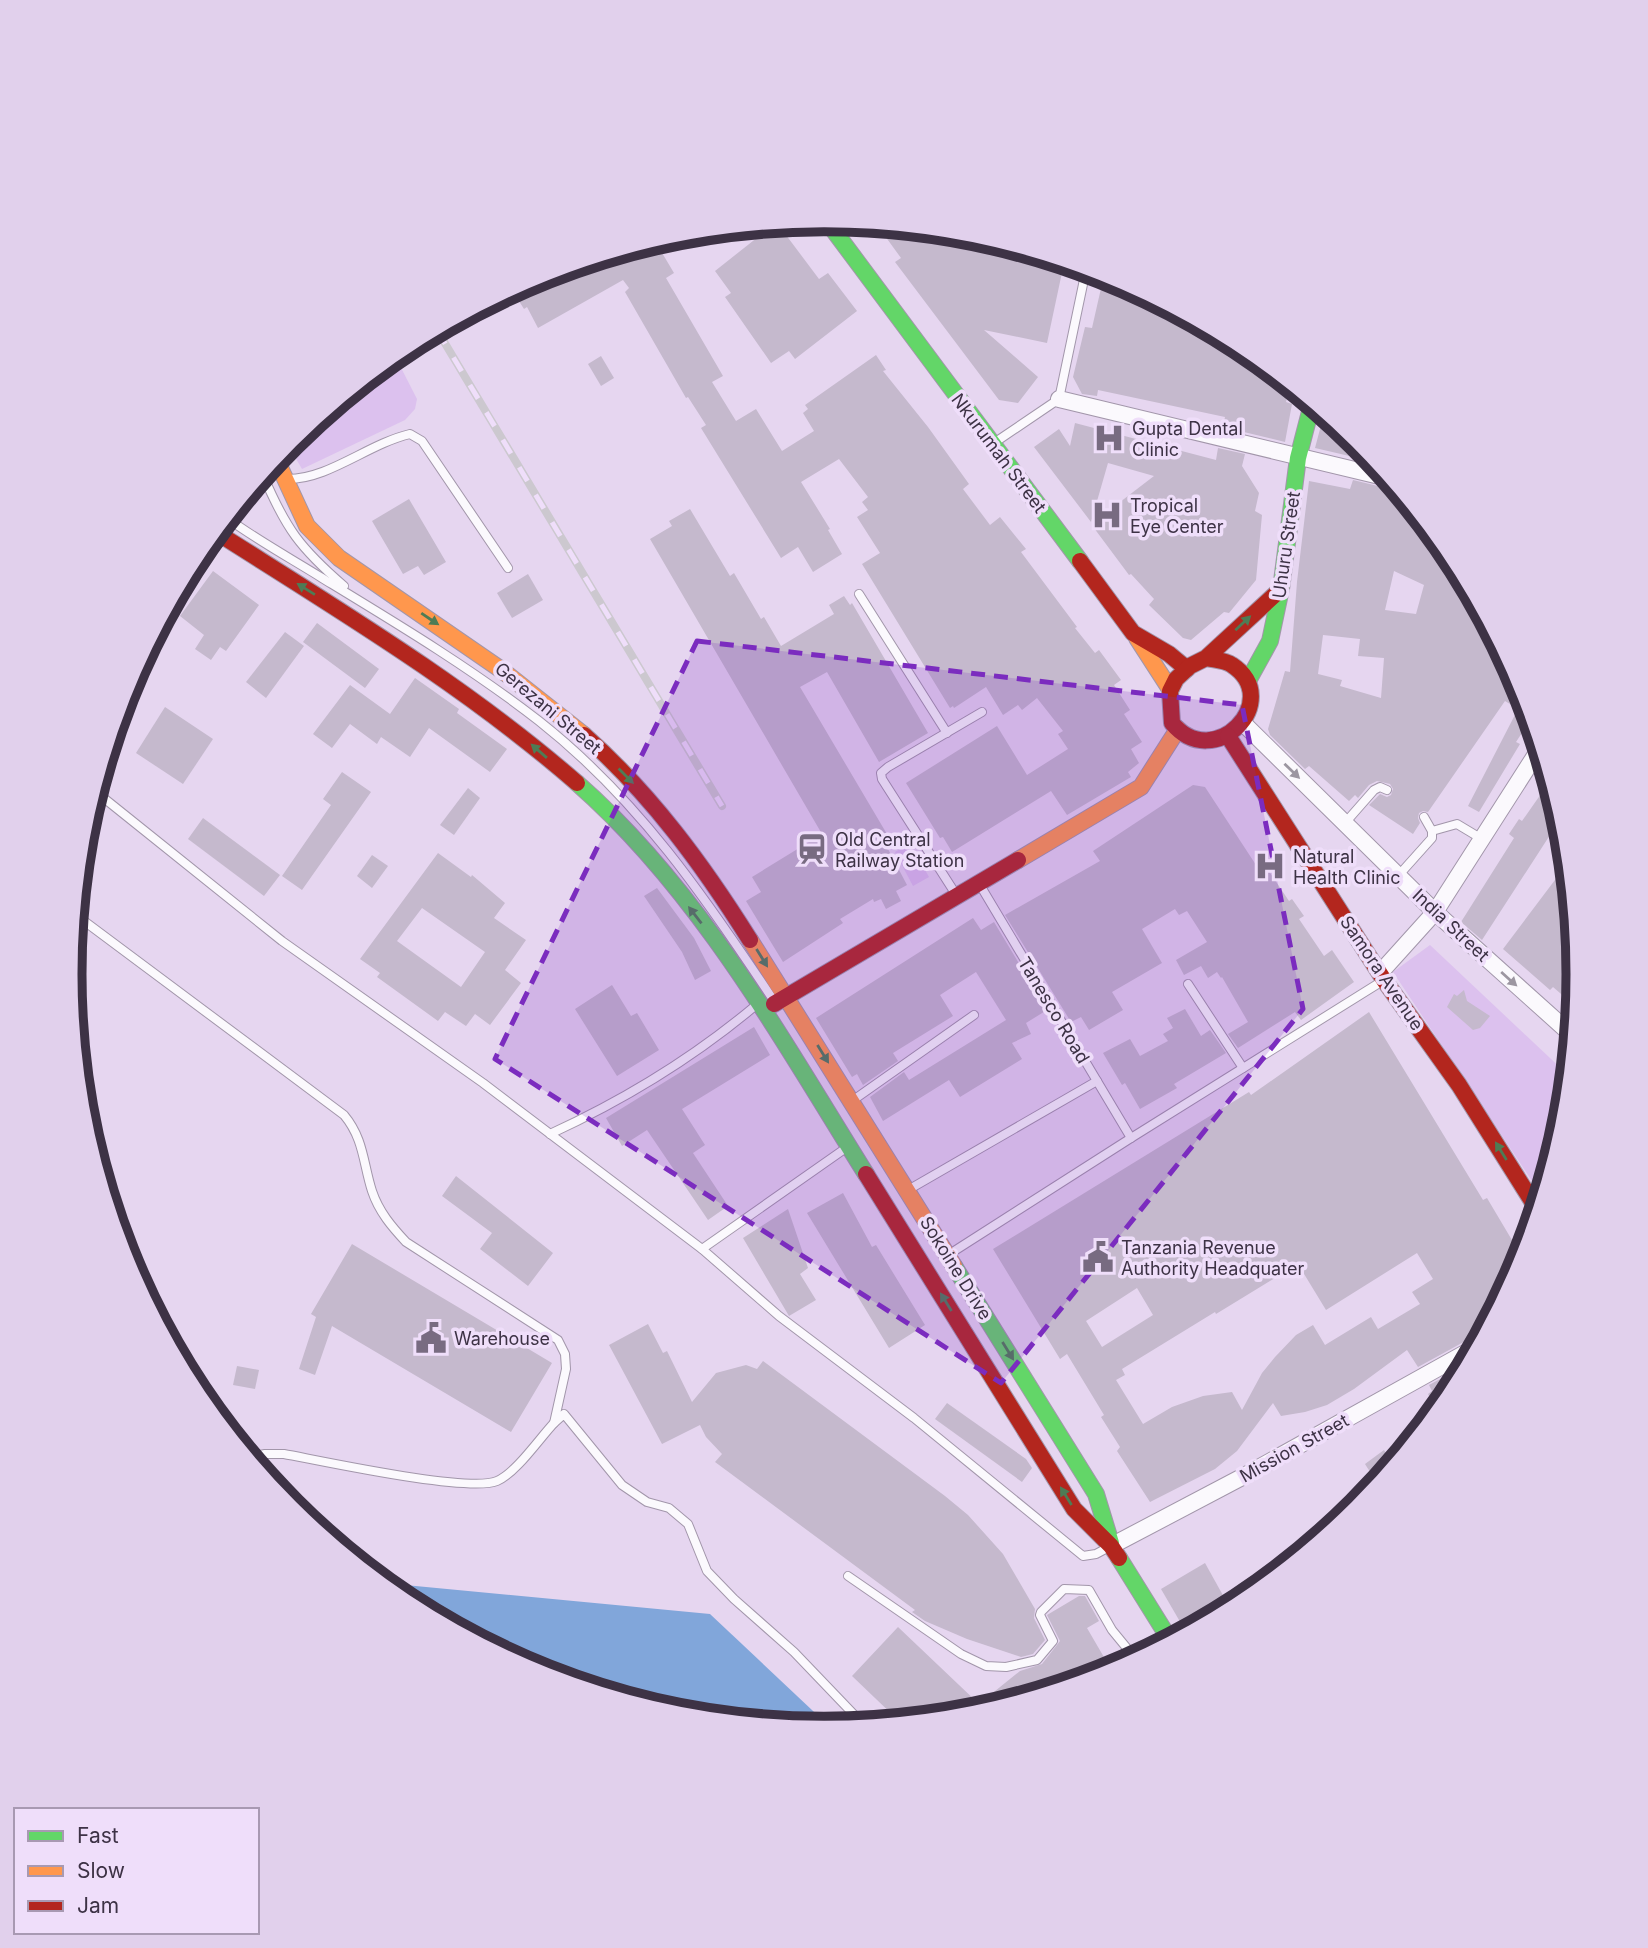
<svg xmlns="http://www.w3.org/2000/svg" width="1648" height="1948" viewBox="0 0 1648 1948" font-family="Inter,sans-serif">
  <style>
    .green { fill: #dcc1ee }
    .water { fill: #81a6da }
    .building { fill: #c5b9cd; fill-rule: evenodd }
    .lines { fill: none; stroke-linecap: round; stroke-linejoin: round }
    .lane-casing { stroke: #a296aa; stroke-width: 10 }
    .street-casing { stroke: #a296aa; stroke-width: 18 }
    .fast-casing { stroke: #a296aa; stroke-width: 18 }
    .slow-casing { stroke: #a296aa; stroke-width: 18 }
    .jam-casing { stroke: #a296aa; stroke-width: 18 }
    .lane { stroke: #fbf9fd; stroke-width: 8 }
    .street { stroke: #fbf9fd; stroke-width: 16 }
    .fast { stroke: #63d668; stroke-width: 16 }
    .slow { stroke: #ff974d; stroke-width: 16 }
    .jam { stroke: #b3261e; stroke-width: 16 }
    .rail-casing { stroke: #ccc8cf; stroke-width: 8 }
    .rail { stroke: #efdefa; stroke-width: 5; stroke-dasharray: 16; stroke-linecap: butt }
    .oneway { fill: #4e7c55 }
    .oneway2 { fill: #9c96a1 }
    .marked { fill: #7b2cbf; fill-opacity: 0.2; stroke: #7b2cbf; stroke-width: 5; stroke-dasharray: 14 9; stroke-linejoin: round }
    .labels { text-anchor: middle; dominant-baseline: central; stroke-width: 7; stroke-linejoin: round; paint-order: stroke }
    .poi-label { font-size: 18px; fill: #3d3245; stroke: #efdefa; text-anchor: start }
    .street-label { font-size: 18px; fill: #3d3245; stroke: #efdefa }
    .rim { fill: none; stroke: #3d3245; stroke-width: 9 }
  </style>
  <rect width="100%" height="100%" fill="#e6d6f0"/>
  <g class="green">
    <path d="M395,356L417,399L415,409L405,420L302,469L288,445Z"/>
    <path d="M910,843L929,877L913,886L895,852Z"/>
    <path d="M1430,945L1568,1075L1563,1122L1546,1179L1536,1187L1393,972Z"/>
  </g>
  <path class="water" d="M384,1583L710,1614L830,1727L677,1713L535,1670L405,1601Z"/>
  <g class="building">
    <path d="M801,222L786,235L819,279L828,273L857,311L795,359L789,351L771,363L725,297L731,293L715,271L773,225Z"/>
    <path d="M877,225L971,235L1064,263L1047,343L984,330L1038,377L1018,403L999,400L895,262L901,258Z"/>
    <path d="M655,241L674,273L666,278L723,376L712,382L736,421L756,409L782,451L814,431L803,413L808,409L805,405L876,355L886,370L883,371L928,427L969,484L963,489L990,525L1000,517L1026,549L1021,552L1077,627L1075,628L1095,653L1099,650L1121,680L1114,685L1130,710L1124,714L1142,742L1131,749L1139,763L1128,772L1131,777L1067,815L1051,791L952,852L943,837L940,838L906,783L997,726L1027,775L1068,749L1058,734L1063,731L1037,698L1022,710L1018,705L1003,715L986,687L954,708L953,706L950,708L862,564L880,553L857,517L868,510L862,502L868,497L839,459L801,482L830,529L828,530L842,554L813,572L798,547L781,558L701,428L706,425L688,397L686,398L625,292L629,288L623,280L538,328L527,307L524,309L512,290L536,277Z"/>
    <path d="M1104,275L1210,330L1209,333L1228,339L1243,347L1290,386L1286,402L1292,404L1285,442L1223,427L1225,417L1098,390L1097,396L1082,394L1073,377L1085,327L1092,328Z"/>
    <path d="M601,356L614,378L601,386L588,364Z"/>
    <path d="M1324,414L1357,441L1377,464L1358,460V458L1315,448Z"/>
    <path d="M1075,423L1216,460L1218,448L1245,454L1242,466L1259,493L1255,511L1262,515L1256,580L1229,613L1224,612L1191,640L1183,638L1149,605L1154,599L1131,574L1129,575L1094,528V522L1154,476L1108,463L1091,522L1034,447L1059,429L1070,446Z"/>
    <path d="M1353,480L1386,488L1394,486L1451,555L1453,558L1448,579L1467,585L1521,686L1531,719L1516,742L1520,744L1479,812L1468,806L1518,709L1505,701L1428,812L1423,811L1419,813L1418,818L1420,823L1413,834L1369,805L1380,794L1387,797L1391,795L1393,789L1390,784L1377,781L1369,785L1358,798L1355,795L1349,801L1309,766L1305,769L1270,735L1268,729L1285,671L1290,672L1297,582L1309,481L1350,489ZM1394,571L1424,585L1416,614L1385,610ZM1323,635L1360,639L1358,656L1384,658L1381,698L1340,686L1342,680L1318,674Z"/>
    <path d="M409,499L446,562L424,575L418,566L403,574L372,521Z"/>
    <path d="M690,509L730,576L734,573L761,619L764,617L781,646L834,614L829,605L844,596L850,605L852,603L928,733L879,762L827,672L800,687L894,846L888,849L907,885L896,891L901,901L886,909L881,899L874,902L873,899L840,919L843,923L783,962L746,901L761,892L752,877L822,834L650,539L672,526L669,521Z"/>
    <path d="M213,571L259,605L226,651L220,647L211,660L195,649L204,635L180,616Z"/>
    <path d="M528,574L543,600L512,618L497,593Z"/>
    <path d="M317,623L379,669L365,688L303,642Z"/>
    <path d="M285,632L304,646L266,698L246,682Z"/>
    <path d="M415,678L459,709L457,713L507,749L490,772L429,728L410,757L381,737L377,744L350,724L332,748L313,734L350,685L390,714Z"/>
    <path d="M165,707L213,739L183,784L136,753Z"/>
    <path d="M342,772L371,792L302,890L282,876L331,805L323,799Z"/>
    <path d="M1550,781L1561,818L1482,940L1461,922L1514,838L1509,834L1519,819L1522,821Z"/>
    <path d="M1193,785L1205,787L1256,865L1262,861L1289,901L1292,899L1304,916L1299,919L1324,956L1332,950L1354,982L1301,1020L1295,1012L1238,1048L1228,1034L1248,1022L1222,977L1221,978L1217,972L1208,978L1201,966L1184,975L1176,960L1207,942L1187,911L1179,915L1175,909L1142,929L1162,963L1112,992L1123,1010L1089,1030L1081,1017L1071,1022L1005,915L1100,861L1093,851Z"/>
    <path d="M468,788L480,798L454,835L440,825Z"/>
    <path d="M203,818L280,875L264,896L188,839Z"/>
    <path d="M438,853L471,877L472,875L505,903L494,918L526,940L505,970L521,983L490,1025L475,1014L466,1026L445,1012L438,1021L377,977L380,973L360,959ZM422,908L485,952L461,987L397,941Z"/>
    <path d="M372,855L388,866L372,888L357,876Z"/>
    <path d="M1567,864L1578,974L1575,1006L1553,987L1550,990L1503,949Z"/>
    <path d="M657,888L694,938L711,971L695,980L682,952L644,896Z"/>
    <path d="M973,918L981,930L994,922L1047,1010L1026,1023L1031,1034L1012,1043L1022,1059L960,1097L949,1080L883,1121L870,1097L904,1072L909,1080L1006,1020L976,972L940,995L953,1016L893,1053L898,1061L863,1085L857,1074L852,1077L816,1018Z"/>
    <path d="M612,985L631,1016L637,1013L659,1050L617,1076L575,1009Z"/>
    <path d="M1464,990L1467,1001L1490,1016L1480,1028L1473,1030L1447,1007L1454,994L1457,996Z"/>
    <path d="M1185,1009L1201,1036L1210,1030L1226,1053L1174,1084L1177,1088L1140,1109L1125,1083L1122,1085L1103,1053L1130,1039L1140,1056L1168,1041L1163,1034L1173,1028L1167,1018Z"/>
    <path d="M1369,1012L1483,1200L1487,1198L1522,1257L1520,1263L1480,1338H1471L1418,1367L1407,1350L1354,1389L1327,1405L1305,1412L1281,1416L1273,1403L1237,1451L1215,1469L1150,1502L1117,1451L1120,1447L1101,1417L1104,1415L1067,1354L1060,1359L993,1249L1249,1092L1251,1095ZM1417,1253L1433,1279L1412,1292L1420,1304L1378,1329L1371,1317L1325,1345L1313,1325L1296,1335L1275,1357L1262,1373L1242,1410L1232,1392L1203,1396L1172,1407L1143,1424L1116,1380L1125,1375L1122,1369L1215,1312L1216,1314L1298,1264L1326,1310ZM1137,1288L1153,1315L1102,1347L1086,1321Z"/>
    <path d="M754,1027L770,1055L682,1109L705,1145L693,1153L728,1206L708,1220L647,1130L622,1146L606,1118Z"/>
    <path d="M456,1176L553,1253L528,1286L480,1249L492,1233L442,1196Z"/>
    <path d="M843,1193L872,1247L876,1245L925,1325L889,1348L807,1213Z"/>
    <path d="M788,1209L808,1268L800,1274L816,1300L789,1316L743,1238Z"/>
    <path d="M352,1244L552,1363L511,1432L332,1326L315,1375L299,1369L316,1317L311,1314Z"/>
    <path d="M648,1324L663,1353L667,1351L692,1402L716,1373L746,1365L757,1369L763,1361L945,1496L968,1515L1003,1554L1035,1609L1034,1618L1045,1640L1033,1654L1021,1657L967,1639L925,1621L912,1612L915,1610L715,1462L722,1454L706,1437L700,1425L662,1444L609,1345Z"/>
    <path d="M1466,1365L1451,1393L1437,1410L1428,1394L1432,1391L1429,1385Z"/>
    <path d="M237,1366L259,1370L255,1389L233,1385Z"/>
    <path d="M947,1403L1026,1459L1032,1468L1022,1482L935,1419Z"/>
    <path d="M1384,1450L1393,1464L1377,1483L1365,1464Z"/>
    <path d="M1205,1563L1230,1608L1186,1632L1161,1589Z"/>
    <path d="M1079,1596H1085L1099,1621L1087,1628L1112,1671L971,1714L899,1721L852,1676L898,1627L979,1704L1020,1671L1042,1664L1060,1641L1047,1615Z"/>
  </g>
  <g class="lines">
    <defs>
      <g id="lane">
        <path d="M994,443L1059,399L1086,270"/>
        <path d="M263,475C286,529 300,548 344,586"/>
        <path d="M288,479C329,479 368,444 410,434L422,441L508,568"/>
        <path d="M227,518C257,540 290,558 322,578C396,623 471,668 539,721C638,799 705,897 774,1001"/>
        <path d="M859,594L947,733"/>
        <path d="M95,791L282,941L483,1083L702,1249L779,1316L914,1418L1083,1556L1096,1554L1109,1547"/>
        <path d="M1345,823L1374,790L1380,787L1387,790"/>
        <path d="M1432,831L1457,824L1482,839"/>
        <path d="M1398,876L1432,838V831L1424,817"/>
        <path d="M980,885L1131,1138"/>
        <path d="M955,893L882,779L881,773L888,767L982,712"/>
        <path d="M76,915L344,1115C364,1139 363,1163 372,1191C379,1212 392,1227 406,1242L558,1340L565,1354L566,1369L554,1423L564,1414L622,1485L647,1502L669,1508L688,1524L707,1571L734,1599L794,1652L863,1724"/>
        <path d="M1188,984L1243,1068"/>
        <path d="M852,1101L974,1015"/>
        <path d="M550,1134C624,1100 693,1058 755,1006"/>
        <path d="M908,1190L1097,1081"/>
        <path d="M702,1249L846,1148"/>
        <path d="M948,1255L1131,1138L1384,980"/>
        <path d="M250,1457L265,1454H284C322,1461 469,1493 497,1481C516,1473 539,1439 554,1423"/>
        <path d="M848,1576L961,1654L986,1666L1006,1667L1037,1660L1053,1641L1040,1615L1041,1612L1064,1589L1089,1590L1112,1630L1135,1658"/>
      </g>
      <g id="street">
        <path d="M1059,399L1388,478"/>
        <path d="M1243,723L1435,912L1572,1035"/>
        <path d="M1380,973L1435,912L1540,748"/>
        <path d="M1111,1546L1244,1476L1476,1347"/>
      </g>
      <g id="fast">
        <path d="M826,220L1080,561"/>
        <path d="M1248,681L1270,641L1281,589L1298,458L1312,404"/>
        <path d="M577,783C699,890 781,1038 866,1174"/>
        <path d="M954,1266L1096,1494L1111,1543"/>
        <path d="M1119,1558L1170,1640"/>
      </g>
      <g id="slow">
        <path d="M276,459L307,526L339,558L503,671L584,735"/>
        <path d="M1137,638L1170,689"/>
        <path d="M1018,860L1141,787L1178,729"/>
        <path d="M750,940L954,1266"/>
      </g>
      <g id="jam">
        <path d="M216,532C339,610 467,687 577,783"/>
        <path d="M1080,561L1133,633L1169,654L1187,669"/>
        <path d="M1206,658C1214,660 1225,660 1232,665C1285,700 1214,774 1172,723L1170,691L1176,679L1190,666L1206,658L1281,589"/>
        <path d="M584,735C651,794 703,865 750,940"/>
        <path d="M1228,736L1384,980L1459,1085L1537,1209"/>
        <path d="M774,1004L1018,860"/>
        <path d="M866,1174L1074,1509L1111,1546L1119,1558"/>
      </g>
    </defs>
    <use href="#lane" class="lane-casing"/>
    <use href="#street" class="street-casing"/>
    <use href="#fast" class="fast-casing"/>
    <use href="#slow" class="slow-casing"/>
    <use href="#jam" class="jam-casing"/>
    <use href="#lane" class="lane"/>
    <use href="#street" class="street"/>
    <use href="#fast" class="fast"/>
    <use href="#slow" class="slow"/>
    <use href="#jam" class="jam"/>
    <defs>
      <path id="rail" d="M437,330L722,806"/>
    </defs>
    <use href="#rail" class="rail-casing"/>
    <use href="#rail" class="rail"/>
  </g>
  <defs><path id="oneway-solid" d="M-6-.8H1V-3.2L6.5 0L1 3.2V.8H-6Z" transform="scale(1.75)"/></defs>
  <g class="oneway">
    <use href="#oneway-solid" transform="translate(306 589) rotate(-148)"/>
    <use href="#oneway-solid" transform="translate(430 619) rotate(34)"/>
    <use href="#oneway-solid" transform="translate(1243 623) rotate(-43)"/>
    <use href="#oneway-solid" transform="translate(539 751) rotate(-139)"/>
    <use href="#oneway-solid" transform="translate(626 776) rotate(45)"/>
    <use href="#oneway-solid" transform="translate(695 915) rotate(-128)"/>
    <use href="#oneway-solid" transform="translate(762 958) rotate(58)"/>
    <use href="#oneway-solid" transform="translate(823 1054) rotate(58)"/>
    <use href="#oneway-solid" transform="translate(1501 1151) rotate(-122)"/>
    <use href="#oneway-solid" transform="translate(946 1302) rotate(-122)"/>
    <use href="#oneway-solid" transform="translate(1008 1351) rotate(58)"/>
    <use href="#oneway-solid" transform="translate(1066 1496) rotate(-122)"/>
  </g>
  <g class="oneway2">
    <use href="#oneway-solid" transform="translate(1292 771) rotate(44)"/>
    <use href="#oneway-solid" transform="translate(1509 979) rotate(42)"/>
  </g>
  <path class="marked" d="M697,641L1242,705L1303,1009L1001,1383L495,1059Z"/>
  <defs>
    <symbol id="hospital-bare" viewBox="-9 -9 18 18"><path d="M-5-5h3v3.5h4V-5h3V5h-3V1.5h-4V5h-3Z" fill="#786b81" stroke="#efdefa" stroke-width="2.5" paint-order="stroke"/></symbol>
    <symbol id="station-bare" viewBox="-9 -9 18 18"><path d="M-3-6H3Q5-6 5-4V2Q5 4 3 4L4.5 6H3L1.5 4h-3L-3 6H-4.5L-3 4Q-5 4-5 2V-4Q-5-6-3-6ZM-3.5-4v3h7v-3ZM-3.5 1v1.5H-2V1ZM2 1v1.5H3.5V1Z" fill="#786b81" stroke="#efdefa" stroke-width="2.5" paint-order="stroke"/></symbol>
    <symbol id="civic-bare" viewBox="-9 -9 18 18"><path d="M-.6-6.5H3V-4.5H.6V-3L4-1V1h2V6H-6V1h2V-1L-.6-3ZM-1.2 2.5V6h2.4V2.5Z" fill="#786b81" stroke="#efdefa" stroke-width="2.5" paint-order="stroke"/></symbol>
  </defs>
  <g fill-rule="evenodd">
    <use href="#hospital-bare" x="1087" y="416" width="44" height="44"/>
    <use href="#hospital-bare" x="1085" y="493" width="44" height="44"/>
    <use href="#station-bare" x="790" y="827" width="44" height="44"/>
    <use href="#hospital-bare" x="1248" y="844" width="44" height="44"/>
    <use href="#civic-bare" x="1076" y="1235" width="44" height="44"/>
    <use href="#civic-bare" x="409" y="1316" width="44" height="44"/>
  </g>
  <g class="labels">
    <g class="poi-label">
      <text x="1132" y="428">Gupta Dental<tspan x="1132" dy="21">Clinic</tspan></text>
      <text x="1130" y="505">Tropical<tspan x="1130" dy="21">Eye Center</tspan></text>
      <text x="835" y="839">Old Central<tspan x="835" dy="21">Railway Station</tspan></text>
      <text x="1293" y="856">Natural<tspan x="1293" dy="21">Health Clinic</tspan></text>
      <text x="1121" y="1247">Tanzania Revenue<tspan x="1121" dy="21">Authority Headquater</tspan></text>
      <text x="454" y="1338">Warehouse</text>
    </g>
    <g class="street-label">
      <text transform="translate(999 453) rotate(53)">Nkurumah Street</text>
      <text transform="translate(1286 545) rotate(-82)">Uhuru Street</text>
      <text transform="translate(548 708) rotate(40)">Gerezani Street</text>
      <text transform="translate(1451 925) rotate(43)">India Street</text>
      <text transform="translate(1382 973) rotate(56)">Samora Avenue</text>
      <text transform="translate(1054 1010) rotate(59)">Tanesco Road</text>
      <text transform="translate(956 1268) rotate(58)">Sokoine Drive</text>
      <text transform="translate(1294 1448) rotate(-29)">Mission Street</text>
    </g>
  </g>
  <path d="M0 0H1648V1948H0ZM82 974a742 742 0 1 1 1484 0a742 742 0 1 1-1484 0Z" fill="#e1d0ec" fill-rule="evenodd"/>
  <path class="rim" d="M82 974a742 742 0 1 1 1484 0a742 742 0 1 1-1484 0Z"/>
  <rect x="14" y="1808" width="245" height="126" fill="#efdefa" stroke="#a899b2" stroke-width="2"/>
  <rect x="28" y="1831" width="35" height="10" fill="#63d668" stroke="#a899b2" stroke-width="2"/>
  <text x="77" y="1843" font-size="21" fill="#3d3245">Fast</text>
  <rect x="28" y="1866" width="35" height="10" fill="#ff974d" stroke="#a899b2" stroke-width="2"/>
  <text x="77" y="1878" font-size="21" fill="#3d3245">Slow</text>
  <rect x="28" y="1901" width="35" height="10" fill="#b3261e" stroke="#a899b2" stroke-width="2"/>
  <text x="77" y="1913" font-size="21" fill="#3d3245">Jam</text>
</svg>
